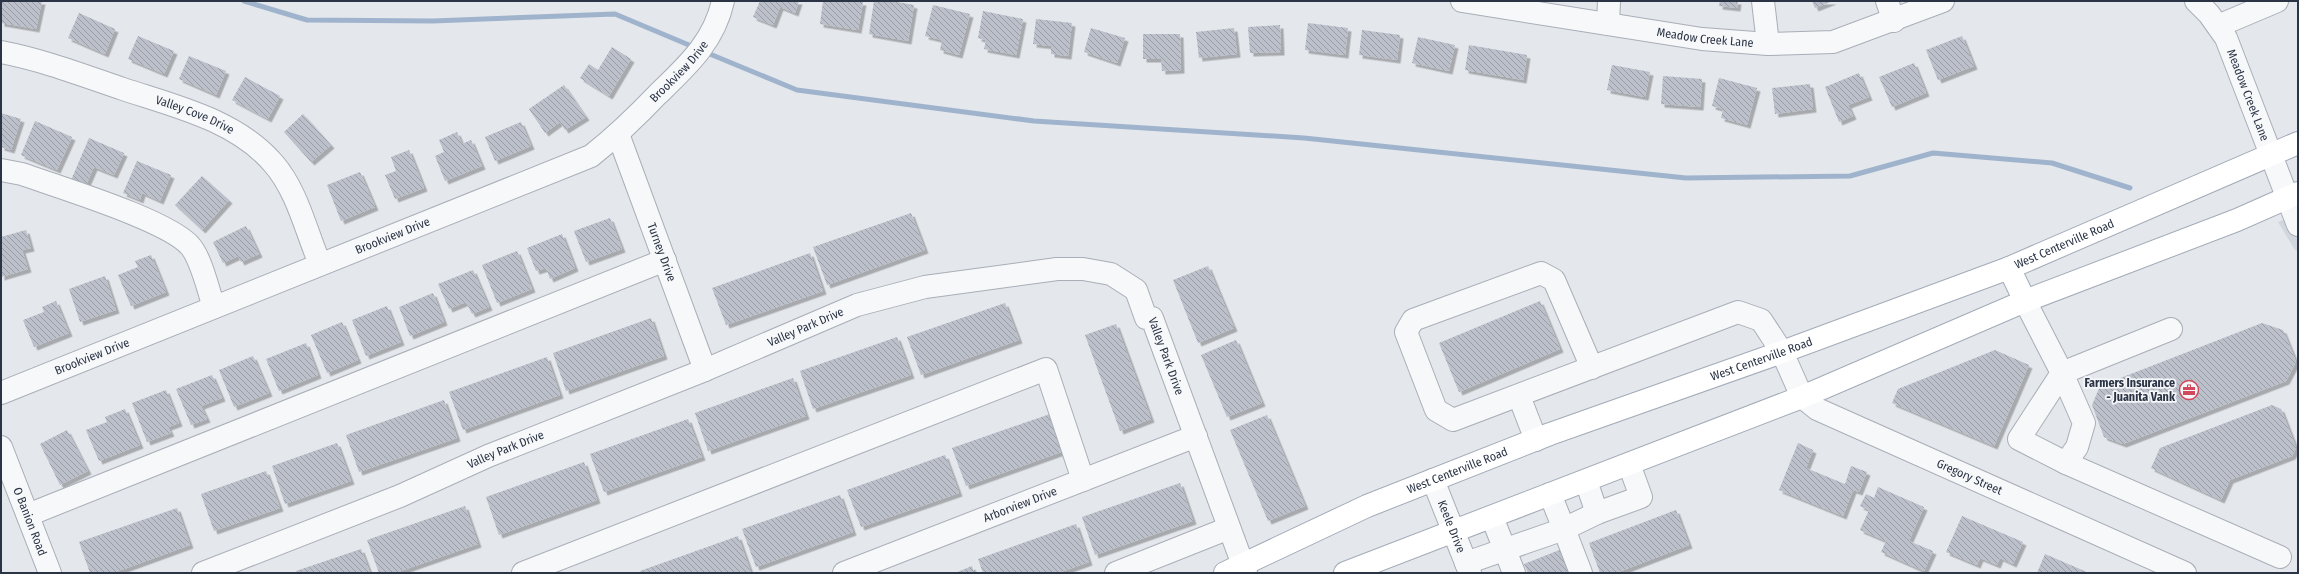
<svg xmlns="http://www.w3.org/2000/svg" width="2299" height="574" viewBox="0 0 2299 574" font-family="'Fira Sans Condensed',sans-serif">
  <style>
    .built { fill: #d2d6de }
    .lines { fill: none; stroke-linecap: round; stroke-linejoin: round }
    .stream { stroke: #9fb4cc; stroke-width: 5 }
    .building { fill: url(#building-back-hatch); filter: url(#shadow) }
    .minor-casing { stroke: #a9aeb7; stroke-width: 24 }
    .major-casing { stroke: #a3abb8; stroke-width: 24 }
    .minor { stroke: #f7f8fa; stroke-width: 22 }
    .major { stroke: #fff; stroke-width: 22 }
    .labels { text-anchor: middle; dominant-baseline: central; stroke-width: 3.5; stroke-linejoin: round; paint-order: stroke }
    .street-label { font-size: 12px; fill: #2b3445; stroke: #f4f6f9 }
    .poi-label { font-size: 12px; font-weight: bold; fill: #2b3445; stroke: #f4f6f9; text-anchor: end }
  </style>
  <defs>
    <pattern id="building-back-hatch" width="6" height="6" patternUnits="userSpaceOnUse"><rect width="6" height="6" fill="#bbc0ca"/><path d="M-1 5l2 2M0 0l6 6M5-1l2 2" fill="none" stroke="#989da6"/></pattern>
    <filter id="shadow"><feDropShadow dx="3.5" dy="3.5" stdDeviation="0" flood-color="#0004"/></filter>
  </defs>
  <rect width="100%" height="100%" fill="#e4e7ec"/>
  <path class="built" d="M2298,214V251L2295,250L2278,222Z"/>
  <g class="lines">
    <g class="stream">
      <path d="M244,1L307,20L433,21L615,14L696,48"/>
      <path d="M705,52L797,90L1034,121L1304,138L1686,178L1850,176L1933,153L2052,163L2130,188"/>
    </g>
  </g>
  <g class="building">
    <path d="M1,1H42L36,29L1,23Z"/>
    <path d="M760,1H799L795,13L780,7L773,25L753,17Z"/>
    <path d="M823,1L863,2L858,30L820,24Z"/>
    <path d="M874,1H891L914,5L908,41L869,34Z"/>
    <path d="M1720,1H1738L1737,8L1719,6Z"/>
    <path d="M1812,1H1833L1815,8Z"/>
    <path d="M933,5L970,14L959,55L940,50L942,40L925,36Z"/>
    <path d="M983,11L1023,19L1016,55L984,49L986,40L978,38Z"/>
    <path d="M79,13L115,29L105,54L68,38Z"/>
    <path d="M1036,19L1072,23L1068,56L1051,54V46L1033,44Z"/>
    <path d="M1308,23L1348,28L1345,55L1305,50Z"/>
    <path d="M1280,25L1281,52L1250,53L1248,27Z"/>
    <path d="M1091,28L1125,38L1117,63L1084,52Z"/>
    <path d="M1234,28L1237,54L1199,58L1196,32Z"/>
    <path d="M1362,30L1400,35L1397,60L1359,55Z"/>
    <path d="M1143,34H1180L1181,70L1162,71L1161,59H1143Z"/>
    <path d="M138,36L174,51L164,74L128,59Z"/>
    <path d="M1962,36L1974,66L1938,80L1926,50Z"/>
    <path d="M1418,37L1455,45L1449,71L1412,63Z"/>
    <path d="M1469,45L1527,55L1523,80L1465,70Z"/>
    <path d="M612,47L631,59L609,96L580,78L589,64L598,70Z"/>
    <path d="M189,56L226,71L216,95L179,79Z"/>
    <path d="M1914,63L1926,93L1892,107L1879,77Z"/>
    <path d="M1612,65L1650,72L1645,97L1607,90Z"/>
    <path d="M1859,73L1869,97L1848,105L1853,116L1839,122L1825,87Z"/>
    <path d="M1663,76L1702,79L1700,107L1661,104Z"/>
    <path d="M245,77L280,96L268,119L232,100Z"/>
    <path d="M1719,78L1757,88L1747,125L1721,118L1723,109L1712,106Z"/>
    <path d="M1810,84L1813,109L1775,114L1772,88Z"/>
    <path d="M564,85L586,117L565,130L560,122L545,133L529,109Z"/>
    <path d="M1,113L21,119L11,150L1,147Z"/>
    <path d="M303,114L331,145L311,162L284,132Z"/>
    <path d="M35,121L72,137L57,170L21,155Z"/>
    <path d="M521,122L531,146L495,161L485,137Z"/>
    <path d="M457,132L462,144L471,140L482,166L445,181L435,156L444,152L439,140Z"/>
    <path d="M89,138L124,153L114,175L94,167L83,192L69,185Z"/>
    <path d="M409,150L424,188L395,199L385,175L396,171L391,157Z"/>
    <path d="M137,161L171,175L160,201L142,193L140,200L123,193Z"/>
    <path d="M360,172L375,207L341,221L327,185Z"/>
    <path d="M202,176L229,200L202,230L175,205Z"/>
    <path d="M911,213L925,250L827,285L813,247Z"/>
    <path d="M610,218L622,249L586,262L574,231Z"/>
    <path d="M246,226L259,254L241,262L238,256L223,263L213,242Z"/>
    <path d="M26,230L31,248L22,250L28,269L1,277V237Z"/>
    <path d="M562,234L575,268L550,279L546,268L536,271L527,248Z"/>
    <path d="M517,251L532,289L497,303L482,265Z"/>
    <path d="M810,253L823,291L726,325L712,288Z"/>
    <path d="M151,255L166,292L131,306L118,275L138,267L135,261Z"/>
    <path d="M1208,266L1234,328L1198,343L1173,280Z"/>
    <path d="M473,270L489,307L472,314L466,302L449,309L438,284Z"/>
    <path d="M105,276L116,310L80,322L69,289Z"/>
    <path d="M433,293L444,322L410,336L399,307Z"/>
    <path d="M56,301L69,333L34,347L23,320L44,312L42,307Z"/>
    <path d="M1540,301L1560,349L1459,392L1439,343Z"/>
    <path d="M1005,303L1019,340L921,375L907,337Z"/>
    <path d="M387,306L401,342L366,356L352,320Z"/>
    <path d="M651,318L664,356L566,391L553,353Z"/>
    <path d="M342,322L358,360L327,373L311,335Z"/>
    <path d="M2262,323L2283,330L2296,362L2286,381L2123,444L2104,437L2092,405L2100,386Z"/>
    <path d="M1116,324L1151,419L1120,431L1085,335Z"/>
    <path d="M897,337L911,375L813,409L800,371Z"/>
    <path d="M1236,340L1262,403L1227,417L1201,355Z"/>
    <path d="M306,343L318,375L279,391L266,359Z"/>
    <path d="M1995,350L2029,365L1994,446L1892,403L1898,389Z"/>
    <path d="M253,356L269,393L234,407L219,370Z"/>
    <path d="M547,357L560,395L463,430L449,392Z"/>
    <path d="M212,375L222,398L201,406L207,419L191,425L176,389Z"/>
    <path d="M793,378L806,416L708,451L695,413Z"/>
    <path d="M166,390L179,423L168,427L171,433L147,442L132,403Z"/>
    <path d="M444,400L457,438L359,472L346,435Z"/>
    <path d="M2272,405L2281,409L2296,448L2292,456L2230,480L2221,500L2151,468L2160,448Z"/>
    <path d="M125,409L140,445L99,461L86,430L107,422L105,417Z"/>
    <path d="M1050,414L1064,451L966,486L952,448Z"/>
    <path d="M1267,415L1305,506L1268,521L1230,430Z"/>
    <path d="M688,419L702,457L604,492L590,454Z"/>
    <path d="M67,430L88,471L60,485L40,444Z"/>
    <path d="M337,443L351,481L285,504L272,466Z"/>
    <path d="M1798,443L1813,450L1806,468L1845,484L1851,466L1867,472L1859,492L1853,490L1843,516L1779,490Z"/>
    <path d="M945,455L959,493L861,527L847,490Z"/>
    <path d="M584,462L597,500L499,535L486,497Z"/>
    <path d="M266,471L280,508L214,531L201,494Z"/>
    <path d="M1180,483L1193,521L1095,555L1082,517Z"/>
    <path d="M1878,487L1924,507L1909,541L1933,551L1924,571L1881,552L1886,541L1860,530L1869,510L1860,506L1866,494L1874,498Z"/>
    <path d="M840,495L853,532L756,567L742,529Z"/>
    <path d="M465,506L478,544L395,573H379L367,540Z"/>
    <path d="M177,508L190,545L113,573H90L79,542Z"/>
    <path d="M1676,510L1689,545L1616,573H1600L1589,543Z"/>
    <path d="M1962,516L2023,542L2013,564L2000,558L1997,565L1980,558L1977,565L1946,552Z"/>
    <path d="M1076,524L1089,562L1058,573H983L978,559Z"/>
    <path d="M738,536L751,573H641L640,571Z"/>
    <path d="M1567,547L1575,568L1563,573H1528L1524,564Z"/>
    <path d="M361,549L370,573H297L296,571Z"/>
    <path d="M2045,554L2089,573H2037Z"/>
    <path d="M972,566L974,573H955Z"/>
  </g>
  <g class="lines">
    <defs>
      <g id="minor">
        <path id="s1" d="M1462,1L1702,39L1768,44L1833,42L1943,1"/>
        <path d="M1763,1L1768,44"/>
        <path d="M1887,1L1894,21"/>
        <path id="s2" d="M2196,1L2209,14L2226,38L2298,225"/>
        <path d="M1608,24L1609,1"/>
        <path d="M2218,26L2277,1"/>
        <path id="s3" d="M1,52C43,60 82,75 123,89C174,106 236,120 273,163C297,190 306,231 320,264"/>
        <path id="s4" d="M618,134L705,370"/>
        <path d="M1,170L22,174C58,187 171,221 191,247C202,261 208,290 214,307"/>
        <path d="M2025,301L2062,373L2084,423L2077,447L2066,463L2280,557"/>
        <path id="s5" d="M1592,368L1554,280L1541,273L1413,320L1406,332L1436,410L1453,420L1738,312L1761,320L1782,352L1802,397L1817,409L2185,573"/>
        <path id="s6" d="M1,393L591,156C615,137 637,116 658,94C687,66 714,42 723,1"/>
        <path d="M1519,396L1536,440"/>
        <path id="s7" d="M1,447L50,573"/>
        <path d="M2066,463L2019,439L2062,373L2171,329"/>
        <path id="s8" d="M1433,480L1470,573"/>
        <path d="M1586,481L1597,513L1641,497L1629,464"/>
        <path d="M28,515L665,260"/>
        <path d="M1492,517L1514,573"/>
        <path d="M1466,563L1564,529L1550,494"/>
        <path id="s9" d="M203,573L400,496L488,456L705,370L857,305L925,287L1057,269H1083L1111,274L1136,290L1146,318H1152L1246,573"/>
        <path d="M523,573L1046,369L1083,480"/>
        <path id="s10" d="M844,573L1196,436"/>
        <path d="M1116,573L1229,528"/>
        <path d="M1581,573L1564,529L1597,513"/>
      </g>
      <g id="major">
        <path d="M2009,268L2025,301"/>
        <path id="s11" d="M1225,573L1367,506L1550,434L1782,352L2009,268L2298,143"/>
        <path d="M1345,573L1802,397L2025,301L2237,220L2298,193"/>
      </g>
    </defs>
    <use href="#minor" class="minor-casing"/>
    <use href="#major" class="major-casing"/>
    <use href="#minor" class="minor"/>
    <use href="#major" class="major"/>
  </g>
  <defs>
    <symbol id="office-ring" viewBox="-11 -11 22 22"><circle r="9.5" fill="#f4f6f9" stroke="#d1495b" stroke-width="1.5"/><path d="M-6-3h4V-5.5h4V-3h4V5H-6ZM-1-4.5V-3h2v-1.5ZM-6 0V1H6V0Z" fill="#d1495b"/></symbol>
  </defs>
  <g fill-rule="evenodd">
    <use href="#office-ring" x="2178" y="379" width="22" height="22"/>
  </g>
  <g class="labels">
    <g class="street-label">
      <text stroke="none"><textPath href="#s1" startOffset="246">Meadow Creek Lane</textPath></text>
      <text stroke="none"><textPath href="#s6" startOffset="758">Brookview Drive</textPath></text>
      <text stroke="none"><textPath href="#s2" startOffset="109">Meadow Creek Lane</textPath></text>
      <text stroke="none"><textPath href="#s3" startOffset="204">Valley Cove Drive</textPath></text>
      <text stroke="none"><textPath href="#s6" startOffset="422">Brookview Drive</textPath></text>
      <text stroke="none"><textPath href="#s11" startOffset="902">West Centerville Road</textPath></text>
      <text stroke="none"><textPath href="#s4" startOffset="126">Turney Drive</textPath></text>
      <text stroke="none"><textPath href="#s9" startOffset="651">Valley Park Drive</textPath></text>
      <text stroke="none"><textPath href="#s6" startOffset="98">Brookview Drive</textPath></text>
      <text stroke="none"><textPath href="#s9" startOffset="1071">Valley Park Drive</textPath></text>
      <text stroke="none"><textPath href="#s11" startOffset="578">West Centerville Road</textPath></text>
      <text stroke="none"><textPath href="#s9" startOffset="327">Valley Park Drive</textPath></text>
      <text stroke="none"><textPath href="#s11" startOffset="254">West Centerville Road</textPath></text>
      <text stroke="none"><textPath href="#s5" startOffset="967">Gregory Street</textPath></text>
      <text stroke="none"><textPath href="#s10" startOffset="189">Arborview Drive</textPath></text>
      <text stroke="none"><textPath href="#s7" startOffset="80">O Banion Road</textPath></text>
      <text stroke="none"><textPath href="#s8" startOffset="50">Keele Drive</textPath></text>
    </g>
    <g class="poi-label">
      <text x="2175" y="383">Farmers Insurance<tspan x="2175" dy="14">- Juanita Vank</tspan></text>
    </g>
  </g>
  <rect width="2299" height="574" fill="none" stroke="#2b3445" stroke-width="4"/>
</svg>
